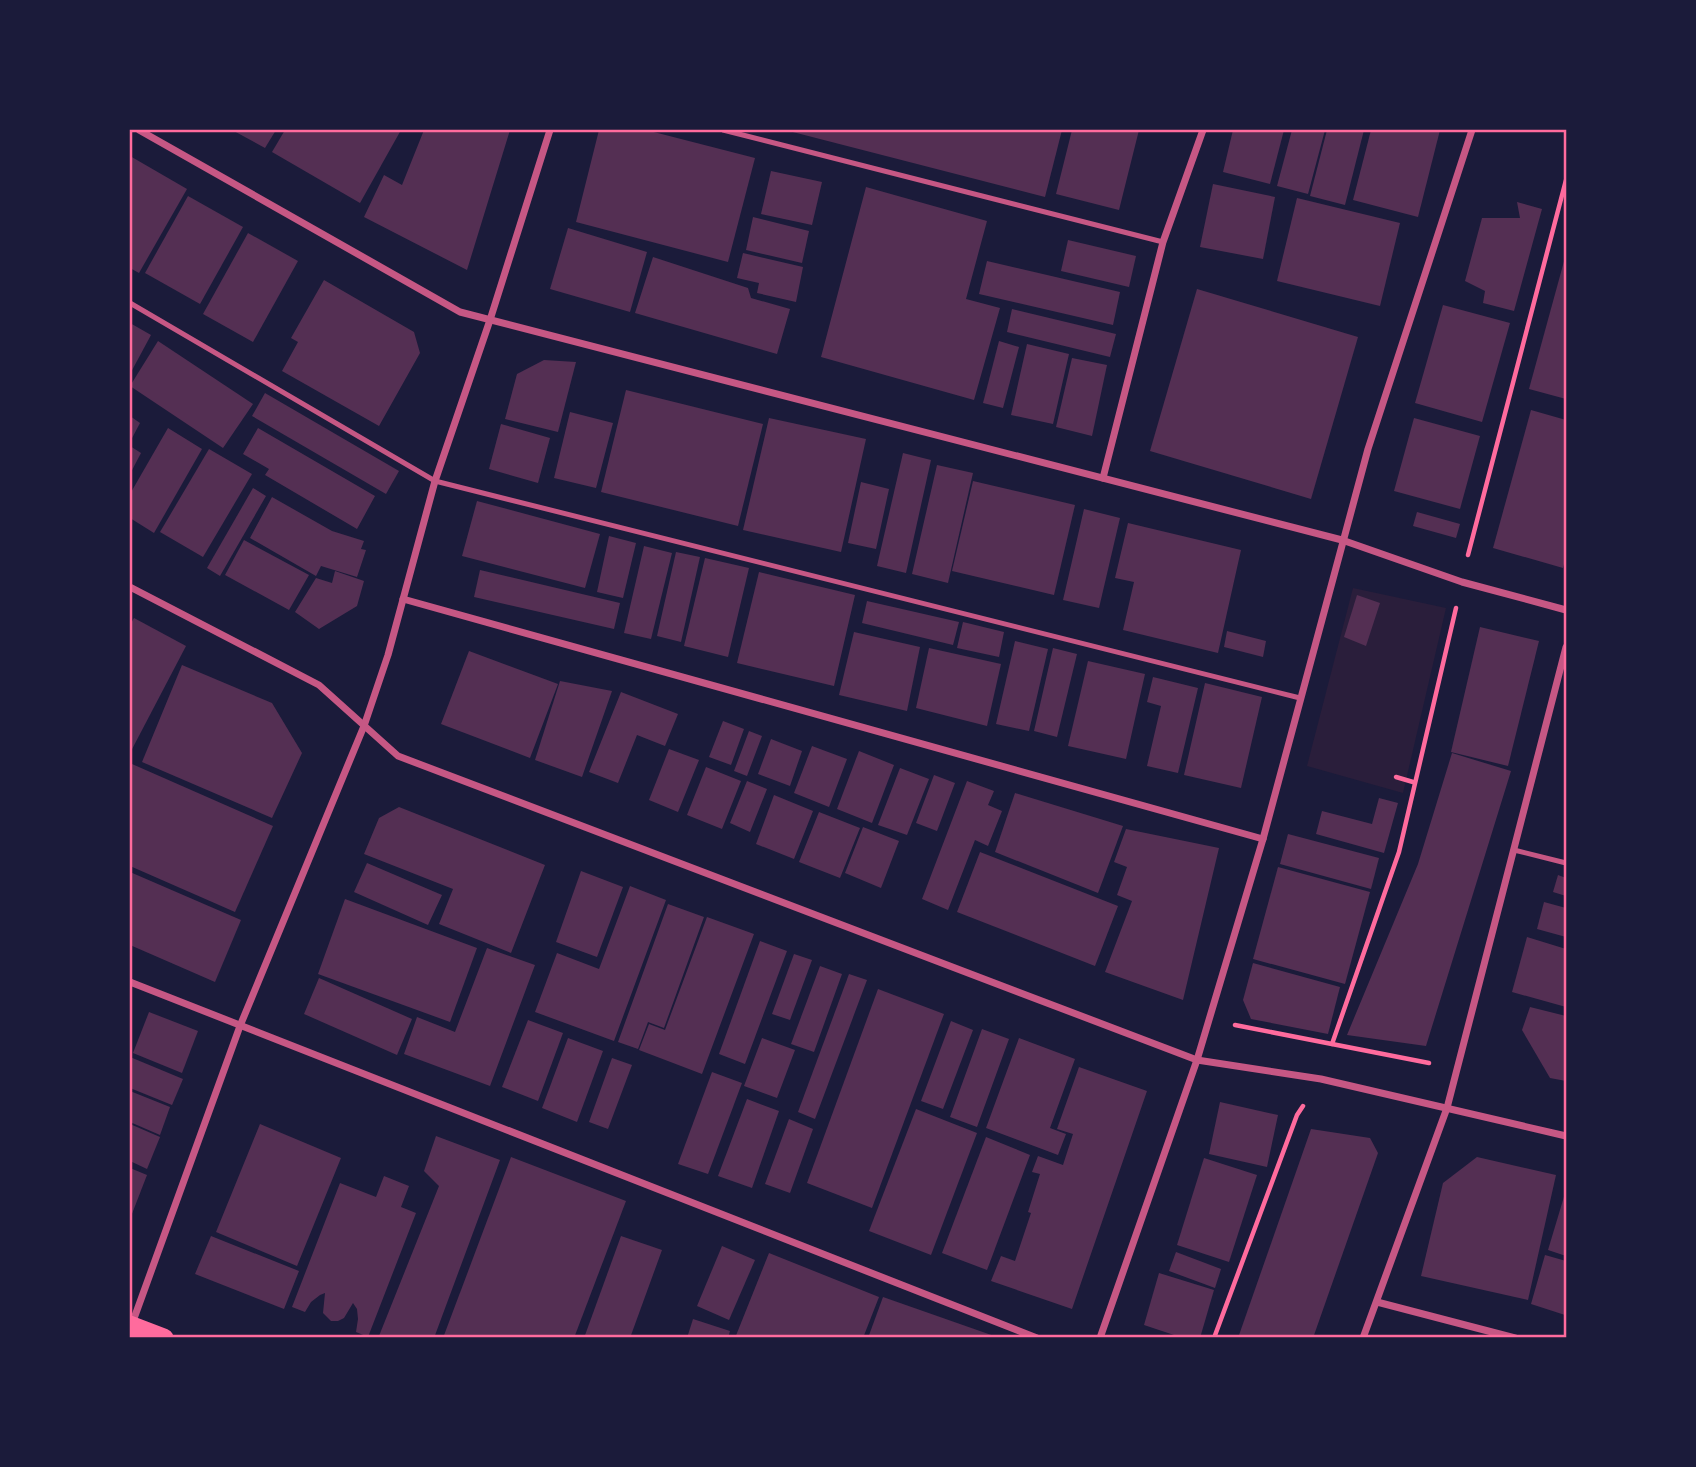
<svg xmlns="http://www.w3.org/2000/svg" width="1696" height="1467" viewBox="0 0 1696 1467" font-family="'Public Sans',sans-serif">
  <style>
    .green { fill: #2a1e3b }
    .building { fill: #542f53 }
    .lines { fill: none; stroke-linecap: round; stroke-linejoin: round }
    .path { stroke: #ff6b9d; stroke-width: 4.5 }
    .service { stroke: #c65784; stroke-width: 5 }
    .minor { stroke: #c65784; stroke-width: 7 }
    .trunk { stroke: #ff6b9d; stroke-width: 19 }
    .neatline { fill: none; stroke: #ff6b9d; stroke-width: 2.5 }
  </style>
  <rect width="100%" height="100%" fill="#1b1b3a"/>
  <path class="green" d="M1353,588L1446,608L1403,793L1307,766Z"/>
  <g class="building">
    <path d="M232,130H276L265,148Z"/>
    <path d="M285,130H401L360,203L272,152Z"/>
    <path d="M424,130H510L467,270L364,217L384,175L402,185Z"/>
    <path d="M599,130H646L755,158L728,262L576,222Z"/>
    <path d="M785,130H1062L1045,197Z"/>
    <path d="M1072,130H1139L1119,210L1056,194Z"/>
    <path d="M1233,130H1284L1270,184L1223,172Z"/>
    <path d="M1292,130H1325L1308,194L1277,186Z"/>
    <path d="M1327,130H1364L1345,205L1310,196Z"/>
    <path d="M1371,130H1440L1418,217L1353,200Z"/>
    <path d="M130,156L187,189L139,273L130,268Z"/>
    <path d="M771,171L822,182L812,225L761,214Z"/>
    <path d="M1213,184L1275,197L1263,259L1200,247Z"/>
    <path d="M866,187L987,221L966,299L1000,308L974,400L821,357Z"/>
    <path d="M188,196L243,227L200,304L145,273Z"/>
    <path d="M1297,198L1400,223L1380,306L1277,281Z"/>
    <path d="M1517,202L1542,209L1514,311L1483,303L1485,291L1465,281L1482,218H1520Z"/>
    <path d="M753,217L809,231L802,263L746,250Z"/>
    <path d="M568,228L647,252L630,312L550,289Z"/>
    <path d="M248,233L298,261L253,342L203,314Z"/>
    <path d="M1068,240L1136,256L1129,287L1061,271Z"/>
    <path d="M743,253L803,267L796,302L757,293L759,283L737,278Z"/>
    <path d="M1566,254V399L1529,389Z"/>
    <path d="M653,257L748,288L751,298L790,309L777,354L635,313Z"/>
    <path d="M987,261L1120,292L1113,325L979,294Z"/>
    <path d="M324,280L414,332L420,353L379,426L282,371L298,342L291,338Z"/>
    <path d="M1197,289L1358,337L1311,499L1150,451Z"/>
    <path d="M1443,305L1510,323L1482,422L1415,403Z"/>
    <path d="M1012,309L1116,334L1110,357L1007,332Z"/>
    <path d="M130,323L151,335L130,374Z"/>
    <path d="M158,341L253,404L223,448L130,386Z"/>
    <path d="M999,341L1019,347L1003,408L983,403Z"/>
    <path d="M1027,344L1069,354L1053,424L1011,415Z"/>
    <path d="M1072,358L1107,365L1092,436L1056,427Z"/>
    <path d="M544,360L576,362L558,432L505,419L517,374Z"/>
    <path d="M626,390L763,424L738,526L601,492Z"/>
    <path d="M265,393L399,471L386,494L252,416Z"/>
    <path d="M1531,410L1566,420V556L1563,568L1493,548Z"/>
    <path d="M570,412L613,423L596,488L554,478Z"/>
    <path d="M130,416L140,423L130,442Z"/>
    <path d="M769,418L866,439L841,552L743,530Z"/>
    <path d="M1414,418L1480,436L1460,509L1394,491Z"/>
    <path d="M501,424L550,438L538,483L489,469Z"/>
    <path d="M168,428L202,449L154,533L130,518V494Z"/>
    <path d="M258,428L375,496L357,529L265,475L269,469L243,454Z"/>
    <path d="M130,446L141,453L130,474Z"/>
    <path d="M209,449L252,474L203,557L160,532Z"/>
    <path d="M903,453L931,460L906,573L877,566Z"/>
    <path d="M937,465L973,473L948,583L912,574Z"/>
    <path d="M973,481L1075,505L1054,595L952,571Z"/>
    <path d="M861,482L889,489L876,549L848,543Z"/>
    <path d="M253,488L266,496L220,576L207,568Z"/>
    <path d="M272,497L332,531L364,541L361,549L366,550L357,577L321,566L316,576L250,538Z"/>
    <path d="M477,501L600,534L585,588L462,556Z"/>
    <path d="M1084,509L1120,518L1099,608L1063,600Z"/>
    <path d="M1417,512L1460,524L1456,538L1413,526Z"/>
    <path d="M1128,523L1241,550L1218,653L1123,630L1134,582L1115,578Z"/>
    <path d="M609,536L636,543L623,598L597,592Z"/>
    <path d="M244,540L309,575L289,610L225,575Z"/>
    <path d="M644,546L672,553L651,639L624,633Z"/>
    <path d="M676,552L700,557L681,642L657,636Z"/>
    <path d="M705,558L749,568L728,657L684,646Z"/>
    <path d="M480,570L620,603L614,629L474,597Z"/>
    <path d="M335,571L364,581L357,606L319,629L295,612L316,578L332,583Z"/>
    <path d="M759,572L855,595L834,686L737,663Z"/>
    <path d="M1357,595L1380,603L1366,646L1344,637Z"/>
    <path d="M867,601L959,622L953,645L862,623Z"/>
    <path d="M134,618L186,646L130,753V625Z"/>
    <path d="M963,622L1004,632L999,657L957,648Z"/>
    <path d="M1480,627L1539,641L1508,766L1451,752Z"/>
    <path d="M1227,631L1266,641L1263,657L1224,647Z"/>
    <path d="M854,632L920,647L907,711L839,695Z"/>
    <path d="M1015,641L1048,649L1029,731L996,724Z"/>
    <path d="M929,648L1001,664L987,726L916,708Z"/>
    <path d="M1053,648L1077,654L1057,737L1034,731Z"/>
    <path d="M469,651L558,684L530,758L441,724Z"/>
    <path d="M1088,661L1145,674L1126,759L1068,746Z"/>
    <path d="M182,665L272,703L302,753L272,818L142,762Z"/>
    <path d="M1153,677L1198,688L1178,773L1147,766L1161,706L1147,702Z"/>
    <path d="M560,681L612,691L582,777L535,760Z"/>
    <path d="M1205,683L1262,697L1241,788L1184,775Z"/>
    <path d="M621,692L678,714L665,746L637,735L618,783L589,772Z"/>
    <path d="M723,721L744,729L731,765L709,757Z"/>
    <path d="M749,731L762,736L747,776L734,771Z"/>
    <path d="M771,739L802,751L790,786L758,774Z"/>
    <path d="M812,746L847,759L829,807L794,793Z"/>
    <path d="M669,749L699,760L678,812L649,800Z"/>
    <path d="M859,751L894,765L872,823L837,809Z"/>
    <path d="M1452,753L1511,771L1426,1046L1347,1035L1418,864Z"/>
    <path d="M132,764L273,826L235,912L130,866V770Z"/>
    <path d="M706,767L741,781L722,829L687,815Z"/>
    <path d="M900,768L929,779L907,835L878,825Z"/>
    <path d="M934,775L955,783L937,831L916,823Z"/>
    <path d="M747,781L767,789L750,832L730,823Z"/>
    <path d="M967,781L994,791L988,805L1002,811L988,846L975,840L948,910L922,899Z"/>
    <path d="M1015,793L1123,826L1098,893L995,852Z"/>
    <path d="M774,795L813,811L794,859L756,844Z"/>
    <path d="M1379,798L1398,803L1384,853L1316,834L1322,811L1372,824Z"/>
    <path d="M399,807L545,865L511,953L439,924L453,889L364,854L379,818Z"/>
    <path d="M819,812L860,828L840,878L799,862Z"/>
    <path d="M863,827L899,841L881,888L845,873Z"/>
    <path d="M1126,829L1219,848L1183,1000L1105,972L1132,901L1117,895L1127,867L1114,862Z"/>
    <path d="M1288,834L1379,858L1371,889L1280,864Z"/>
    <path d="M980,852L1118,906L1095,966L957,912Z"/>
    <path d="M367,863L442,895L428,925L354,892Z"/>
    <path d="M1278,867L1370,892L1345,984L1253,959Z"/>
    <path d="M581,871L623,887L597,957L556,942Z"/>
    <path d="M130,872L241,920L215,982L130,945Z"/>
    <path d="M1558,875L1566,878V896L1553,892Z"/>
    <path d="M630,886L666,900L614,1041L535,1012L557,953L599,969Z"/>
    <path d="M345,899L477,948L450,1022L318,974Z"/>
    <path d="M1544,902L1566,908V937L1537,929Z"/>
    <path d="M668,904L704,917L664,1028L648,1022L638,1049L618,1042Z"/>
    <path d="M707,917L754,934L702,1074L639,1050L649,1024L665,1030Z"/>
    <path d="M1527,937L1566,949V1007L1512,992Z"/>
    <path d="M760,941L787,951L745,1064L719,1054Z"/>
    <path d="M487,948L535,965L490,1086L404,1054L417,1017L455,1032Z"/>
    <path d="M794,954L812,960L790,1020L772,1014Z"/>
    <path d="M1253,963L1340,987L1328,1034L1251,1019L1243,1000Z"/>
    <path d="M820,966L842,974L814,1052L791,1044Z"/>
    <path d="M849,974L867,980L815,1119L798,1112Z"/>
    <path d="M319,978L412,1019L397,1055L304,1014Z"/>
    <path d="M878,989L944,1014L872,1208L807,1183Z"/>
    <path d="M1530,1007L1566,1016V1081L1550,1078L1522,1030Z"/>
    <path d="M149,1012L198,1031L182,1073L133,1053Z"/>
    <path d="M528,1020L563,1033L538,1101L502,1087Z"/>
    <path d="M951,1021L973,1030L943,1109L921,1101Z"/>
    <path d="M982,1029L1009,1039L977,1127L950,1117Z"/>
    <path d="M568,1038L603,1051L577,1122L542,1108Z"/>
    <path d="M762,1038L795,1050L777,1098L744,1086Z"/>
    <path d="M1019,1038L1075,1059L1050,1128L1066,1134L1058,1155L986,1128Z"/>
    <path d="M130,1057L183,1079L172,1105L130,1088Z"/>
    <path d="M612,1058L632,1065L608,1129L589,1122Z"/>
    <path d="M1079,1067L1147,1091L1072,1309L991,1281L1001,1256L1015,1261L1031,1213L1028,1212L1040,1174L1032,1172L1038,1156L1063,1165L1073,1134L1057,1129Z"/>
    <path d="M712,1072L742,1083L708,1174L678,1164Z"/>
    <path d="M130,1091L170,1107L160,1135L130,1122Z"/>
    <path d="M747,1099L779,1111L752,1188L718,1176Z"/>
    <path d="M1220,1102L1278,1115L1267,1167L1209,1154Z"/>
    <path d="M916,1109L977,1133L931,1255L869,1231Z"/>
    <path d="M789,1119L813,1129L790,1193L765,1184Z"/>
    <path d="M130,1124L160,1137L147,1169L130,1161Z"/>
    <path d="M260,1124L341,1158L297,1266L216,1232Z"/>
    <path d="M1311,1129L1370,1138L1378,1153L1313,1338H1238Z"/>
    <path d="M436,1136L500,1160L434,1338H384L379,1336L439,1186L424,1171Z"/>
    <path d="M986,1137L1030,1155L987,1270L942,1253Z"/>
    <path d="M511,1157L626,1201L574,1338H443Z"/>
    <path d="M1477,1157L1556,1175L1528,1300L1421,1276L1443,1183Z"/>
    <path d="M1204,1158L1257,1175L1229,1262L1177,1245Z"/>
    <path d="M130,1168L147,1175L130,1219Z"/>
    <path d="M384,1176L409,1186L401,1207L416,1213L368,1337L356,1332L358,1319L357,1309L353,1303L344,1318L338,1321H331L323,1313L325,1293L320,1295L311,1302L305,1312L292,1307L340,1183L376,1197Z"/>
    <path d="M1566,1190V1256L1548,1250Z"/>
    <path d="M211,1236L299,1271L284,1309L195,1274Z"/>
    <path d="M621,1236L662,1250L630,1338H584Z"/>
    <path d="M722,1246L755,1260L729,1320L697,1306Z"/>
    <path d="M1176,1252L1221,1269L1215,1288L1169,1271Z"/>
    <path d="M769,1253L879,1297L863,1338H735Z"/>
    <path d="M1545,1255L1566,1261L1565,1315L1531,1304Z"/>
    <path d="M1159,1273L1214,1290L1200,1338H1183L1144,1325Z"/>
    <path d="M883,1297L997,1337V1338H868Z"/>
    <path d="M693,1319L730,1331L728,1338H687Z"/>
  </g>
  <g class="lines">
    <g class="path">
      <path d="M1468,555L1566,180"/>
      <path d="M1396,777L1413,782"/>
      <path d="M1235,1025L1429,1063"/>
      <path d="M1332,1044L1399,852L1456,608"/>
      <path d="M1214,1338L1297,1115L1303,1106"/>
    </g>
    <g class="service">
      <path d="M723,130L1163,242"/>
      <path d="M130,303L435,481L1300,698"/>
      <path d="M1514,850L1566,863"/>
    </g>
    <g class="minor">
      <path d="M139,130L460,312L1342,540L1462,582L1566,610"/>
      <path d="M1103,478L1163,242L1203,130"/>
      <path d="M130,587L319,685L398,756L1197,1060L1321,1079L1566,1136"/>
      <path d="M403,599L1263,839"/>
      <path d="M130,982L1037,1338"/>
      <path d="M1377,1302L1515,1338"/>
      <path d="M132,1324L240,1026L364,726L388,655L435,481L490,320L550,130"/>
      <path d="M1100,1338L1197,1060L1263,839L1368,449L1472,130"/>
      <path d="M1363,1338L1447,1108L1566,647"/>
    </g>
    <path class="trunk" d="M130,1325L164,1338"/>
  </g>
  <rect width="1696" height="1467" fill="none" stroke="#1b1b3a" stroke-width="262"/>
  <rect x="131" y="131" width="1434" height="1205" class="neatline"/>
</svg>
